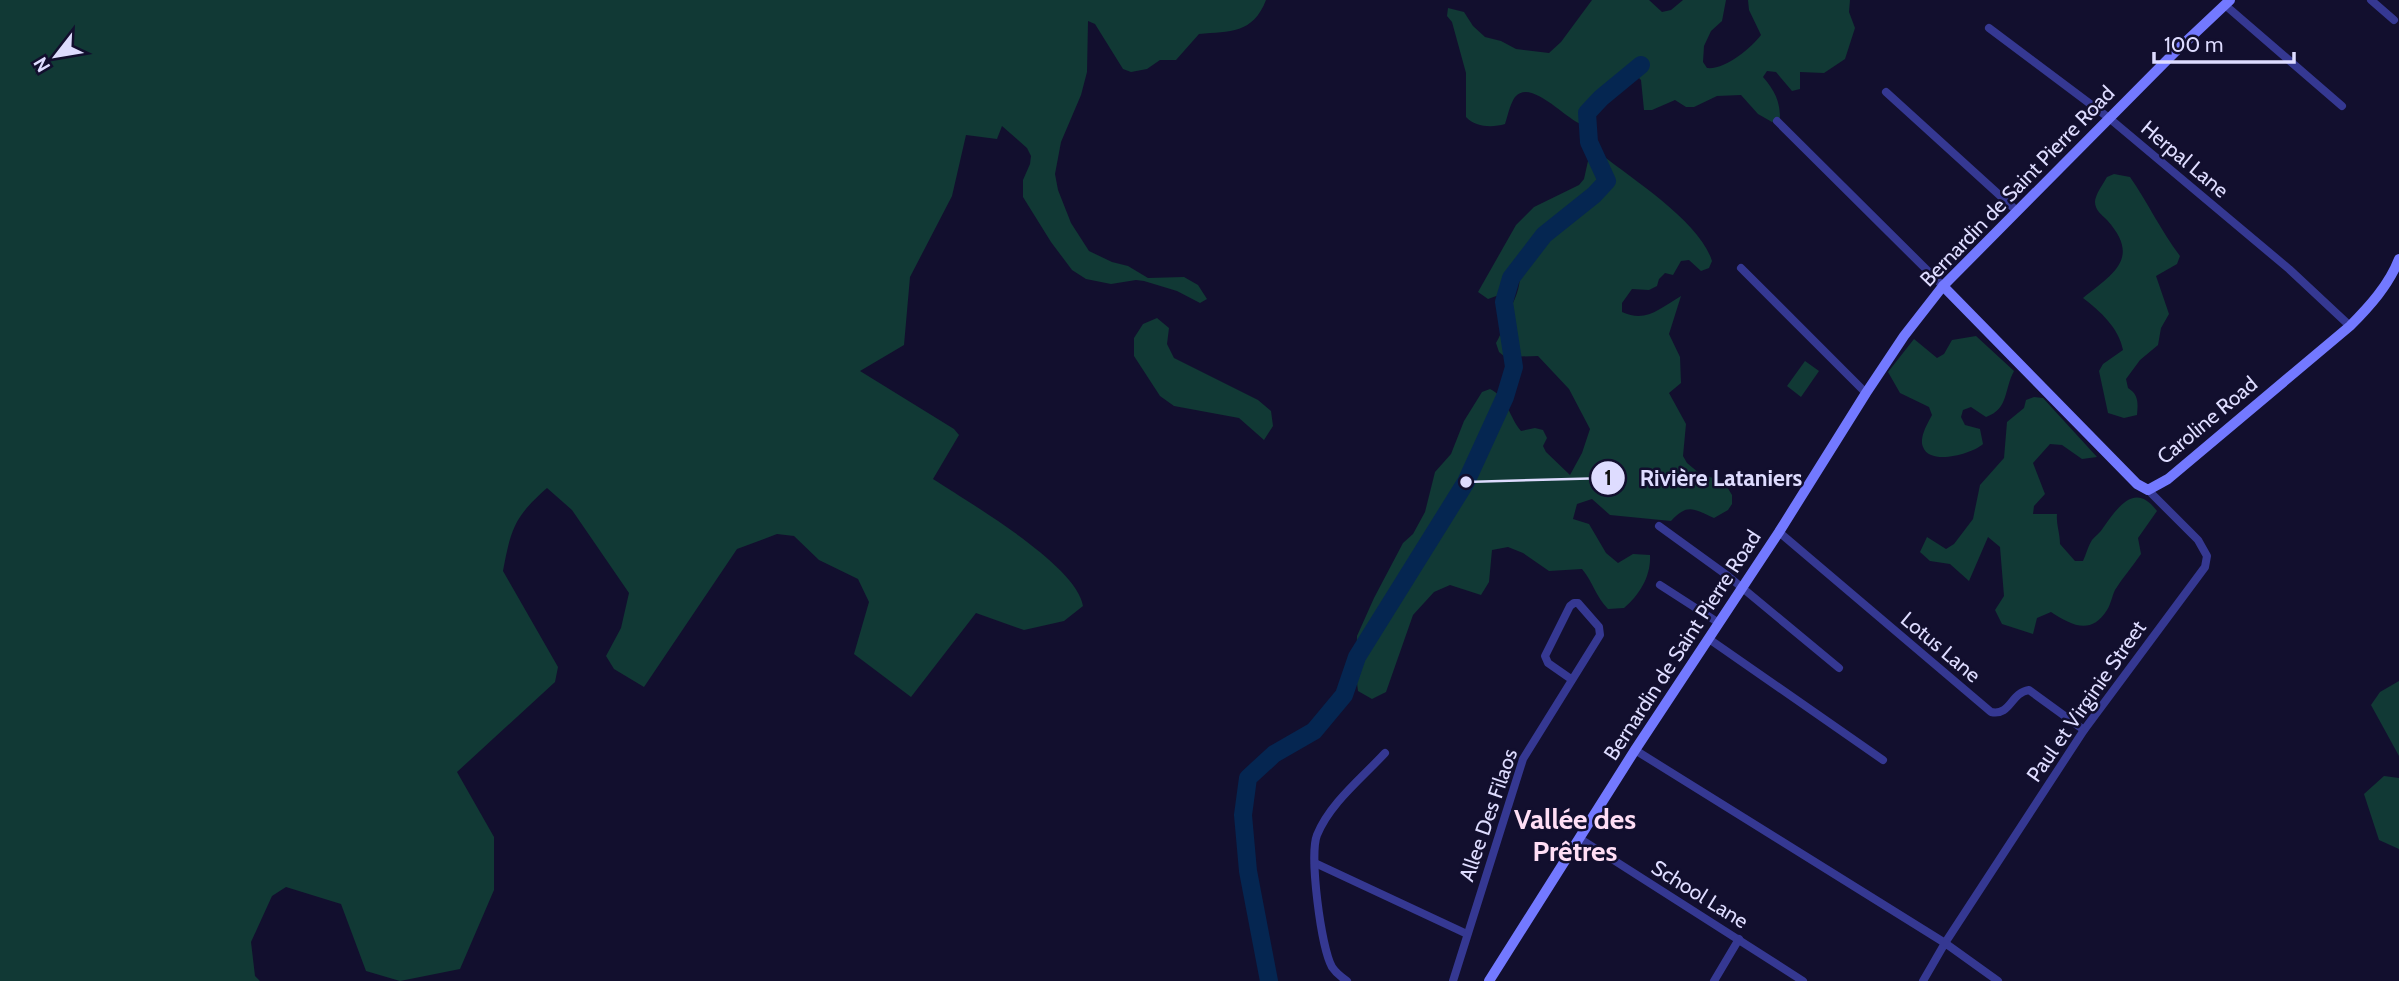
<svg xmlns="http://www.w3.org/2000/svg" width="2399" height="981" viewBox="0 0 2399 981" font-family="Cabin,sans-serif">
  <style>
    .green { fill: #113935 }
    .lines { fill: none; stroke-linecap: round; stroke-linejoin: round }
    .river { stroke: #052651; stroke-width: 18 }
    .minor { stroke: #353892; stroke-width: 8 }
    .secondary { stroke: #7379ff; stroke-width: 10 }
    .labels { text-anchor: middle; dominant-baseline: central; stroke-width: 5; stroke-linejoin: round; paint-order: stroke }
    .street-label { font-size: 21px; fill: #dedcff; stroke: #120f2e }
    .district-label { font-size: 28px; font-weight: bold; fill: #ffdef5; stroke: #120f2e }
    .leader { fill: none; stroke: #dedcff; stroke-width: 2.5 }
    .callout-dot { fill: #dedcff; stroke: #120f2e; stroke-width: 2.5 }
    .mark-label { font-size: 21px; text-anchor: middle; font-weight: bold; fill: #111 }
    .callout-label { font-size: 23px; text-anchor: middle; font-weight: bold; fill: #dedcff; stroke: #120f2e; stroke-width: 5; stroke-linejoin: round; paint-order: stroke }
  </style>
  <rect width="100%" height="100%" fill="#120f2e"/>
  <g class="green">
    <path d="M0,0H1266C1253,34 1230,31 1199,34L1176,60H1160L1147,69L1131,72L1123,69L1095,24L1088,21L1087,72L1081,95L1061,142L1055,174L1058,190L1071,223L1089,251L1112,262L1128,266L1148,278L1184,277L1198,285L1207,299L1200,303L1177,291L1144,281L1136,280L1111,284L1086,279L1072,270L1051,242L1023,197V180L1030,164L1031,156L1027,148L1002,126L997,139L966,135L952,196L910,277L904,345L860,371L954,429L959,435L933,479C968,502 1077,565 1083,606L1064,621L1024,630L976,613L911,697L854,654L869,602L858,579L819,560L794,536L777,534L737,549L644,687L614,669L606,656L621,628L629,593L572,510L547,488C514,517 511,529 503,571L558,667L555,682L457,772L494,837V890L460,969L400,981L366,971L341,904L286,887L272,896L251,942L255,976L260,981H0Z"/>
    <path d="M1592,0H1649L1662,12L1671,10L1683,0H1726L1722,21L1711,31L1704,46L1703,62L1707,68C1725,70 1751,48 1761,35L1749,10L1748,0H1850L1849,12L1855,28L1845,59L1824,73L1800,72V89L1792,91L1776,72L1767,71L1763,77C1775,91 1780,101 1780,119L1772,122L1758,114L1741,95L1717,96L1694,107H1686L1675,100L1652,110H1644L1641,80L1632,71C1609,87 1589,96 1583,125C1565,119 1531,78 1515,97C1510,104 1508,115 1505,124C1492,128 1475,127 1466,117V73L1452,22L1447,16L1448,8L1464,12L1473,26L1485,37L1501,41L1516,49L1549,53L1561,42Z"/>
    <path d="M1594,155H1602C1635,181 1700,222 1712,261L1709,268L1701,271L1689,260L1681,261L1673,275L1665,273L1659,279L1657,286L1649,290L1632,289L1622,303V312C1646,323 1659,309 1681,296L1669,334L1680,357L1681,383L1669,393L1686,424L1683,456L1687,463L1699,473L1724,482L1732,495V504L1728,510L1714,518C1693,509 1688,503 1671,521L1610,515L1592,499L1577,504L1573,519L1589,524L1606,553L1618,563L1633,554L1650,555C1651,576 1640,594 1624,608L1608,609C1596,597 1593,582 1582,569L1549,571L1523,553L1508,547L1492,550L1489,582L1481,595L1450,585L1434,592L1413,615L1386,692L1372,699L1358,691L1356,675L1357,636L1374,598L1403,543L1413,534L1425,512L1435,472L1451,454L1464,421L1482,392L1490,389C1508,398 1509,417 1521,431L1535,428L1543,430L1547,438L1543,446L1546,452L1570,475L1582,453L1590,429L1569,389L1538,356L1505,357L1499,352L1496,343C1502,333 1504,323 1509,312C1517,294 1523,283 1518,263L1511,269L1499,295L1488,299L1478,292L1516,225L1534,207L1579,185L1584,179L1588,161Z"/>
    <path d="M2114,174L2130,177C2148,203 2161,231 2180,256L2177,264L2156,276L2169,314L2161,328L2158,345L2140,360L2126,379L2128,388C2139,395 2138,403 2137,415L2124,418L2108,413L2099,371L2103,364L2123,350C2119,328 2100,311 2083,298C2114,273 2141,258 2107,220C2102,215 2095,210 2095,202C2095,195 2103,184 2107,177Z"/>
    <path d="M1157,318L1169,328L1167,344L1174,358L1258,400L1271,411L1273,426L1264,440L1239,418L1174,406L1160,396L1134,356V338L1143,324Z"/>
    <path d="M1976,336L2014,371C2004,389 2009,409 1986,417L1971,407L1963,410L1961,417L1965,425L1980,429L1983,444C1972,454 1930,466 1923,447C1919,437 1928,423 1932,415L1929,407L1900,393L1888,372L1914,339L1937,358L1944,354L1952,340Z"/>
    <path d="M1805,361L1819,371L1801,397L1787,386Z"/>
    <path d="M2034,397L2043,398L2097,457L2082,459L2062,445L2050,444L2033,463L2045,494L2034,506L2033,514H2057C2056,524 2060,533 2060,544L2075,561H2083C2086,555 2088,546 2092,540C2095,536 2100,533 2103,528C2118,507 2135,481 2157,511L2138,538L2141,554C2133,566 2123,577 2115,590C2112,596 2111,604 2107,610C2091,636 2071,625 2051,612L2037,618L2033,634L2002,624L1995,610L2004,596L2000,547L1988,537L1969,581L1950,564L1930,561L1920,552L1927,537L1946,549L1954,544L1973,519L1980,485L2004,458L2007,422L2024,408L2026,400Z"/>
    <path d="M2399,681V756L2371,705L2380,692Z"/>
    <path d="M2384,776L2399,778V849L2379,840L2364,794Z"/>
  </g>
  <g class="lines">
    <path class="river" d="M1269,981L1248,871L1243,815L1248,778L1274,754L1314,731L1344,695L1357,657L1466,482L1505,397L1514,367L1504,302L1511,278L1544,235L1594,195L1607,181L1589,142L1587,113L1601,98L1641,65"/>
    <g class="minor">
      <path d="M2371,0L2394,20"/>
      <path d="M2225,5L2342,106"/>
      <path d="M1989,28L2109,118L2289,269L2350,326"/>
      <path d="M1886,92L2017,211"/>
      <path d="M1777,121L1943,286"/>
      <path d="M1741,268L1866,393"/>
      <path d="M1659,526L1728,576L1839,668"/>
      <path d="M1779,532L1991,712C2011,716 2010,693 2029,690L2084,730"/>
      <path d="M1660,585L1719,623"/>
      <path d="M1709,639L1883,760"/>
      <path d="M1635,750L1945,943L2084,730L2205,567L2207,556L2198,540L2148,490"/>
      <path d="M1579,838L1803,981"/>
      <path d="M1315,863L1467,934"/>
      <path d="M1347,981C1341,977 1336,973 1332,967C1321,947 1309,855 1317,835C1330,803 1362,778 1385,753"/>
      <path d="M1453,981L1523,759L1600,635L1599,627L1578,603H1574L1570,606L1545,656L1548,663L1571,679"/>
      <path d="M1714,981L1739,939"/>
      <path d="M1923,981L1945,943L1998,981"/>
    </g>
    <g class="secondary">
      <path d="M1943,286L2137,484L2148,490L2168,479L2350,326C2369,307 2389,285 2399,259"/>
      <path d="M1489,981L1635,750L1779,532L1866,393L1904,336L1943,286L2176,51L2230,0"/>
    </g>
  </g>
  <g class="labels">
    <g class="street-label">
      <text transform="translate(2185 159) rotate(40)">Herpal Lane</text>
      <text transform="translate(2017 186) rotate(-46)">Bernardin de Saint Pierre Road</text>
      <text transform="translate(2207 420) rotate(-40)">Caroline Road</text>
      <text transform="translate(1682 645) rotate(-57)">Bernardin de Saint Pierre Road</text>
      <text transform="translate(1941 647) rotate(40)">Lotus Lane</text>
      <text transform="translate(2086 701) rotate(-55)">Paul et Virginie Street</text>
      <text transform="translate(1488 815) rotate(-71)">Allee Des Filaos</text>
      <text transform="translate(1700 894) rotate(32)">School Lane</text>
    </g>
    <g class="district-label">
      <text x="1575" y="819">Vallée des<tspan x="1575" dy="32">Prêtres</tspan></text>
    </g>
  </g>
  <path class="leader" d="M1466 482L1608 478"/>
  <g class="callout-dot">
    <circle cx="1466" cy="482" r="7"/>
    <circle cx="1608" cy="478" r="18"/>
  </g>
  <g class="mark-label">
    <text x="1608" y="485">1</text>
  </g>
  <g class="callout-label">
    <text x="1721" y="486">Rivière Lataniers</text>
  </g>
  <g transform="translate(56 56) rotate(239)" stroke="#120f2e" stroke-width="5" paint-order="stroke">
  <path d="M0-5L12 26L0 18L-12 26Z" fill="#dedcff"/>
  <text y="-10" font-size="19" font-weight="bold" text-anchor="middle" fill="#dedcff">N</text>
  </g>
  <path d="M2154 52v10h140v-10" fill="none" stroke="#dedcff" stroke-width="3.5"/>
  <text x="2164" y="52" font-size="21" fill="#dedcff" stroke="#120f2e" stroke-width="5" paint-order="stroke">100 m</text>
</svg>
